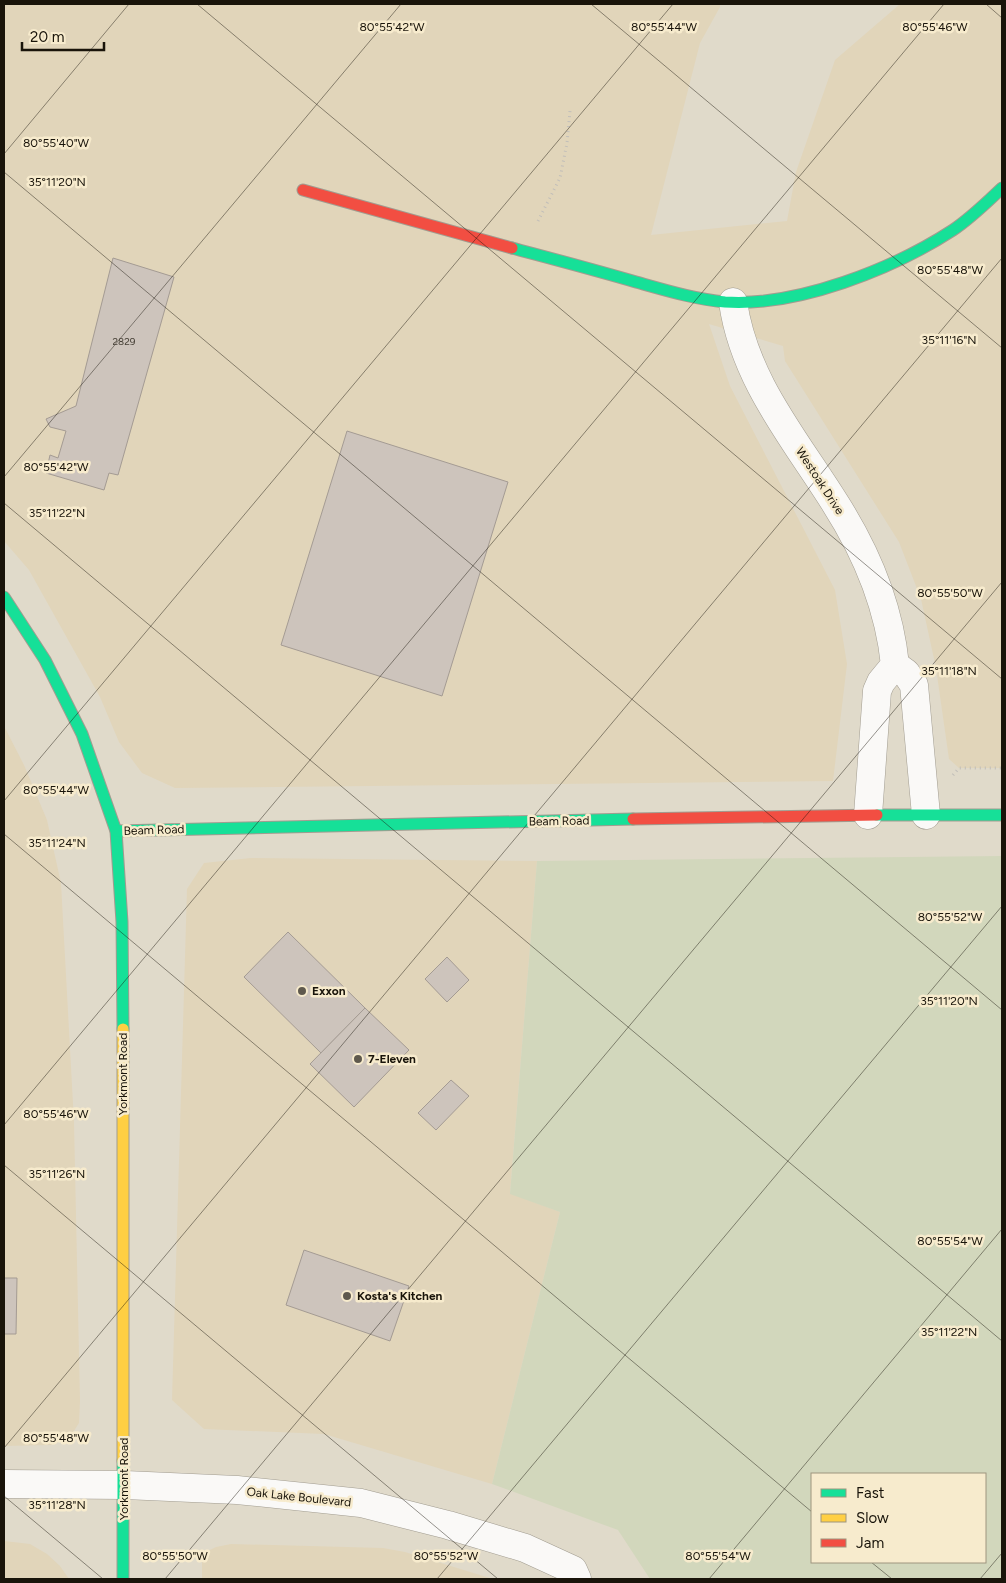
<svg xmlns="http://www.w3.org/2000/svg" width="1006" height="1583" viewBox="0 0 1006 1583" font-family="Figtree,sans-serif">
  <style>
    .built { fill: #e1d5ba }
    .green { fill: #d2d7bc; fill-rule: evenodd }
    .building { fill: #cdc4bc; stroke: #a49b93 }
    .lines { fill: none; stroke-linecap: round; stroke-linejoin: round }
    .street-casing { stroke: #a19c90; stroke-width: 29 }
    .fast-casing { stroke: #a19c90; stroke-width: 13 }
    .slow-casing { stroke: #a19c90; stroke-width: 13 }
    .jam-casing { stroke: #a19c90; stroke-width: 13 }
    .path { stroke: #c1beb9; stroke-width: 3; stroke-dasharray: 1 4; stroke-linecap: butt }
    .street { stroke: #faf9f7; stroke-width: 28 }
    .fast { stroke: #16e098; stroke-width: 11 }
    .slow { stroke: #ffcf43; stroke-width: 11 }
    .jam { stroke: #f24e42; stroke-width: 11 }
    .ticks { fill: none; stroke: #19140a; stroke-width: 1; stroke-opacity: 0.45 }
    .poi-dot { fill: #5f594d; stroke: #f7ebcd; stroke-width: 2 }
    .labels { text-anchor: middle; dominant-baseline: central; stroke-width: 5; stroke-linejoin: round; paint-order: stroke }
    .number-label { font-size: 10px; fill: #464036 }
    .street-label { font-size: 12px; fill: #19140a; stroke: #f7ebcd }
    .poi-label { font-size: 12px; font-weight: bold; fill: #19140a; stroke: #f7ebcd; text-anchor: start }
    .ticks-label { font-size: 12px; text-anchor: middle; fill: #19140a; stroke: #f7ebcd; stroke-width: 5; stroke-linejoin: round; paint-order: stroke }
  </style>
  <rect width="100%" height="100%" fill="#e0daca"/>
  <g class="built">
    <path d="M4,4H720V7L700,43L651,235L787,221L796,172L835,60L900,4H1002V768H959L949,759L936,668L921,599L899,542L785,361L783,346L709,324L730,386L835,590L847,664L833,781L175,788L142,773L119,742L100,697L29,570L4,541Z"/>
    <path d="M4,726L24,765L47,820L61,883L74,1122L80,1401L79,1423L70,1437L51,1445L4,1446Z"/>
    <path d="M251,858L537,861L510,1193L560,1212L492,1484L324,1434L204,1429L172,1400L187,889L204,863Z"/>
    <path d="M4,1541L30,1544L47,1554L60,1566L69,1579H4Z"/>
    <path d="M231,1544L383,1548L405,1552L493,1579H202V1554L216,1547Z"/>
  </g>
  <path class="green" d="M1002,856V1579H650L618,1530L492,1484L560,1212L510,1194L537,861ZM812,1474H985V1562H812Z"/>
  <g class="building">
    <path d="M113,258L174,277L118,475L109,473L104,490L46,473L50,455L58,458L66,431L50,427L46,419L76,406Z"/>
    <path d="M347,431L508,482L442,696L281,645Z"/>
    <path d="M288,932L365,1008L321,1053L244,977Z"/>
    <path d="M447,957L469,980L447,1002L425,979Z"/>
    <path d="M365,1008L409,1050L354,1107L310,1064Z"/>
    <path d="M451,1080L469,1096L436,1130L418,1113Z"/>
    <path d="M304,1250L409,1286L390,1341L286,1305Z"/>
    <path d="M4,1278H17L16,1334H4Z"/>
  </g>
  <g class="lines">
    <defs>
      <g id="street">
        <path d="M733,302C744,380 795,439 835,503C867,553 889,605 895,665L881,682L877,691L868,815"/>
        <path d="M895,665L906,673L914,685L926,815"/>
        <path d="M4,1484L125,1485L237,1490L361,1503L448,1525L525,1548L573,1570L577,1579"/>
      </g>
      <g id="fast">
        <path d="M512,248C553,259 595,270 636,282C665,290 694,299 725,302C797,307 893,269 953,230C971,218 986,203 1002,188"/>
        <path d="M4,597L45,660L82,734L116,831L122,922L123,1029"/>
        <path d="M877,815H1002"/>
        <path d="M116,831L633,819"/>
        <path d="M123,1461V1579"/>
      </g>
      <path id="slow" d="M123,1029V1461"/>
      <g id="jam">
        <path d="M303,190L512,248"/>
        <path d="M633,819L877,815"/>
      </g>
    </defs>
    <use href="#street" class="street-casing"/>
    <use href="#fast" class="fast-casing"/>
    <use href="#slow" class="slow-casing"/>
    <use href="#jam" class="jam-casing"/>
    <g class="path">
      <path d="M538,221L560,178L567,143L570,111"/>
      <path d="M953,775L959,768H1002"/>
    </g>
    <use href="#street" class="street"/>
    <use href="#fast" class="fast"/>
    <use href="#slow" class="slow"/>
    <use href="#jam" class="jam"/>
  </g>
  <path class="ticks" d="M197,4L1002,679M591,4L1002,348M986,4L1002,18M4,154L129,4M4,172L1002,1010M4,477L401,4M4,503L1002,1341M4,801L673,4M4,834L812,1512M4,1125L944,4M4,1165L498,1579M4,1448L1002,258M4,1496L103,1579M871,1562L892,1579M165,1579L1002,582M437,1579L1002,906M709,1579L1002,1229M980,1579L1002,1553"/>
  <g class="poi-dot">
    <circle cx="302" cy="991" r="5"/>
    <circle cx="358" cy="1059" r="5"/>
    <circle cx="347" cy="1296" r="5"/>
  </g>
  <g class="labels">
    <g class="number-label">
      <text x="124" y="341">2829</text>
    </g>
    <g class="street-label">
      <text transform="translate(820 481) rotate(57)">Westoak Drive</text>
      <text transform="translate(559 821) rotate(-1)">Beam Road</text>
      <text transform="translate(154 830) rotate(-2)">Beam Road</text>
      <text transform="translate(123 1074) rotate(-90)">Yorkmont Road</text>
      <text transform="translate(124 1479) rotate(-90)">Yorkmont Road</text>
      <text transform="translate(299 1497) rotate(6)">Oak Lake Boulevard</text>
    </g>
    <g class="poi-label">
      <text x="312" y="991">Exxon</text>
      <text x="368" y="1059">7-Eleven</text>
      <text x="357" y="1296">Kosta's Kitchen</text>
    </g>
  </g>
  <g class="ticks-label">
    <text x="392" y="31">80°55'42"W</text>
    <text x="664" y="31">80°55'44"W</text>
    <text x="935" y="31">80°55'46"W</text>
    <text x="56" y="147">80°55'40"W</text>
    <text x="57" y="186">35°11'20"N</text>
    <text x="950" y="274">80°55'48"W</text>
    <text x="949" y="344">35°11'16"N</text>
    <text x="56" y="471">80°55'42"W</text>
    <text x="57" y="517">35°11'22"N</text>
    <text x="950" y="597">80°55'50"W</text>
    <text x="949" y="675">35°11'18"N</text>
    <text x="56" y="794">80°55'44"W</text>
    <text x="57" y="847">35°11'24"N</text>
    <text x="950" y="921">80°55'52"W</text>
    <text x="949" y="1005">35°11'20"N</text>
    <text x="56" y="1118">80°55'46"W</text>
    <text x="57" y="1178">35°11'26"N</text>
    <text x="950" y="1245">80°55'54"W</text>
    <text x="949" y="1336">35°11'22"N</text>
    <text x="56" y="1442">80°55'48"W</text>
    <text x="57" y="1509">35°11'28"N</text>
    <text x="175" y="1560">80°55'50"W</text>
    <text x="446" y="1560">80°55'52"W</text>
    <text x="718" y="1560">80°55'54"W</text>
  </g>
  <rect width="1006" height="1583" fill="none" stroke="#19140a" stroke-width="10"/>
  <rect x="811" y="1473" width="175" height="90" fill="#f7ebcd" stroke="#9e957f"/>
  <rect x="821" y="1489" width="25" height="8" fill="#16e098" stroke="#9e957f"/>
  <text x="856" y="1498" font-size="15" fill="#19140a">Fast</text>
  <rect x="821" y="1514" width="25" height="8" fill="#ffcf43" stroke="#9e957f"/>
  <text x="856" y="1523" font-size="15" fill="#19140a">Slow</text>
  <rect x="821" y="1539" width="25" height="8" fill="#f24e42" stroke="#9e957f"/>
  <text x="856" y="1548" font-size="15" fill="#19140a">Jam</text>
  <path d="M22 42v8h82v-8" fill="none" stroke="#19140a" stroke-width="2.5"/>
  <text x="30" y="42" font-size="15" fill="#19140a" stroke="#f7ebcd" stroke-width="4" paint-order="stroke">20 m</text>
</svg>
